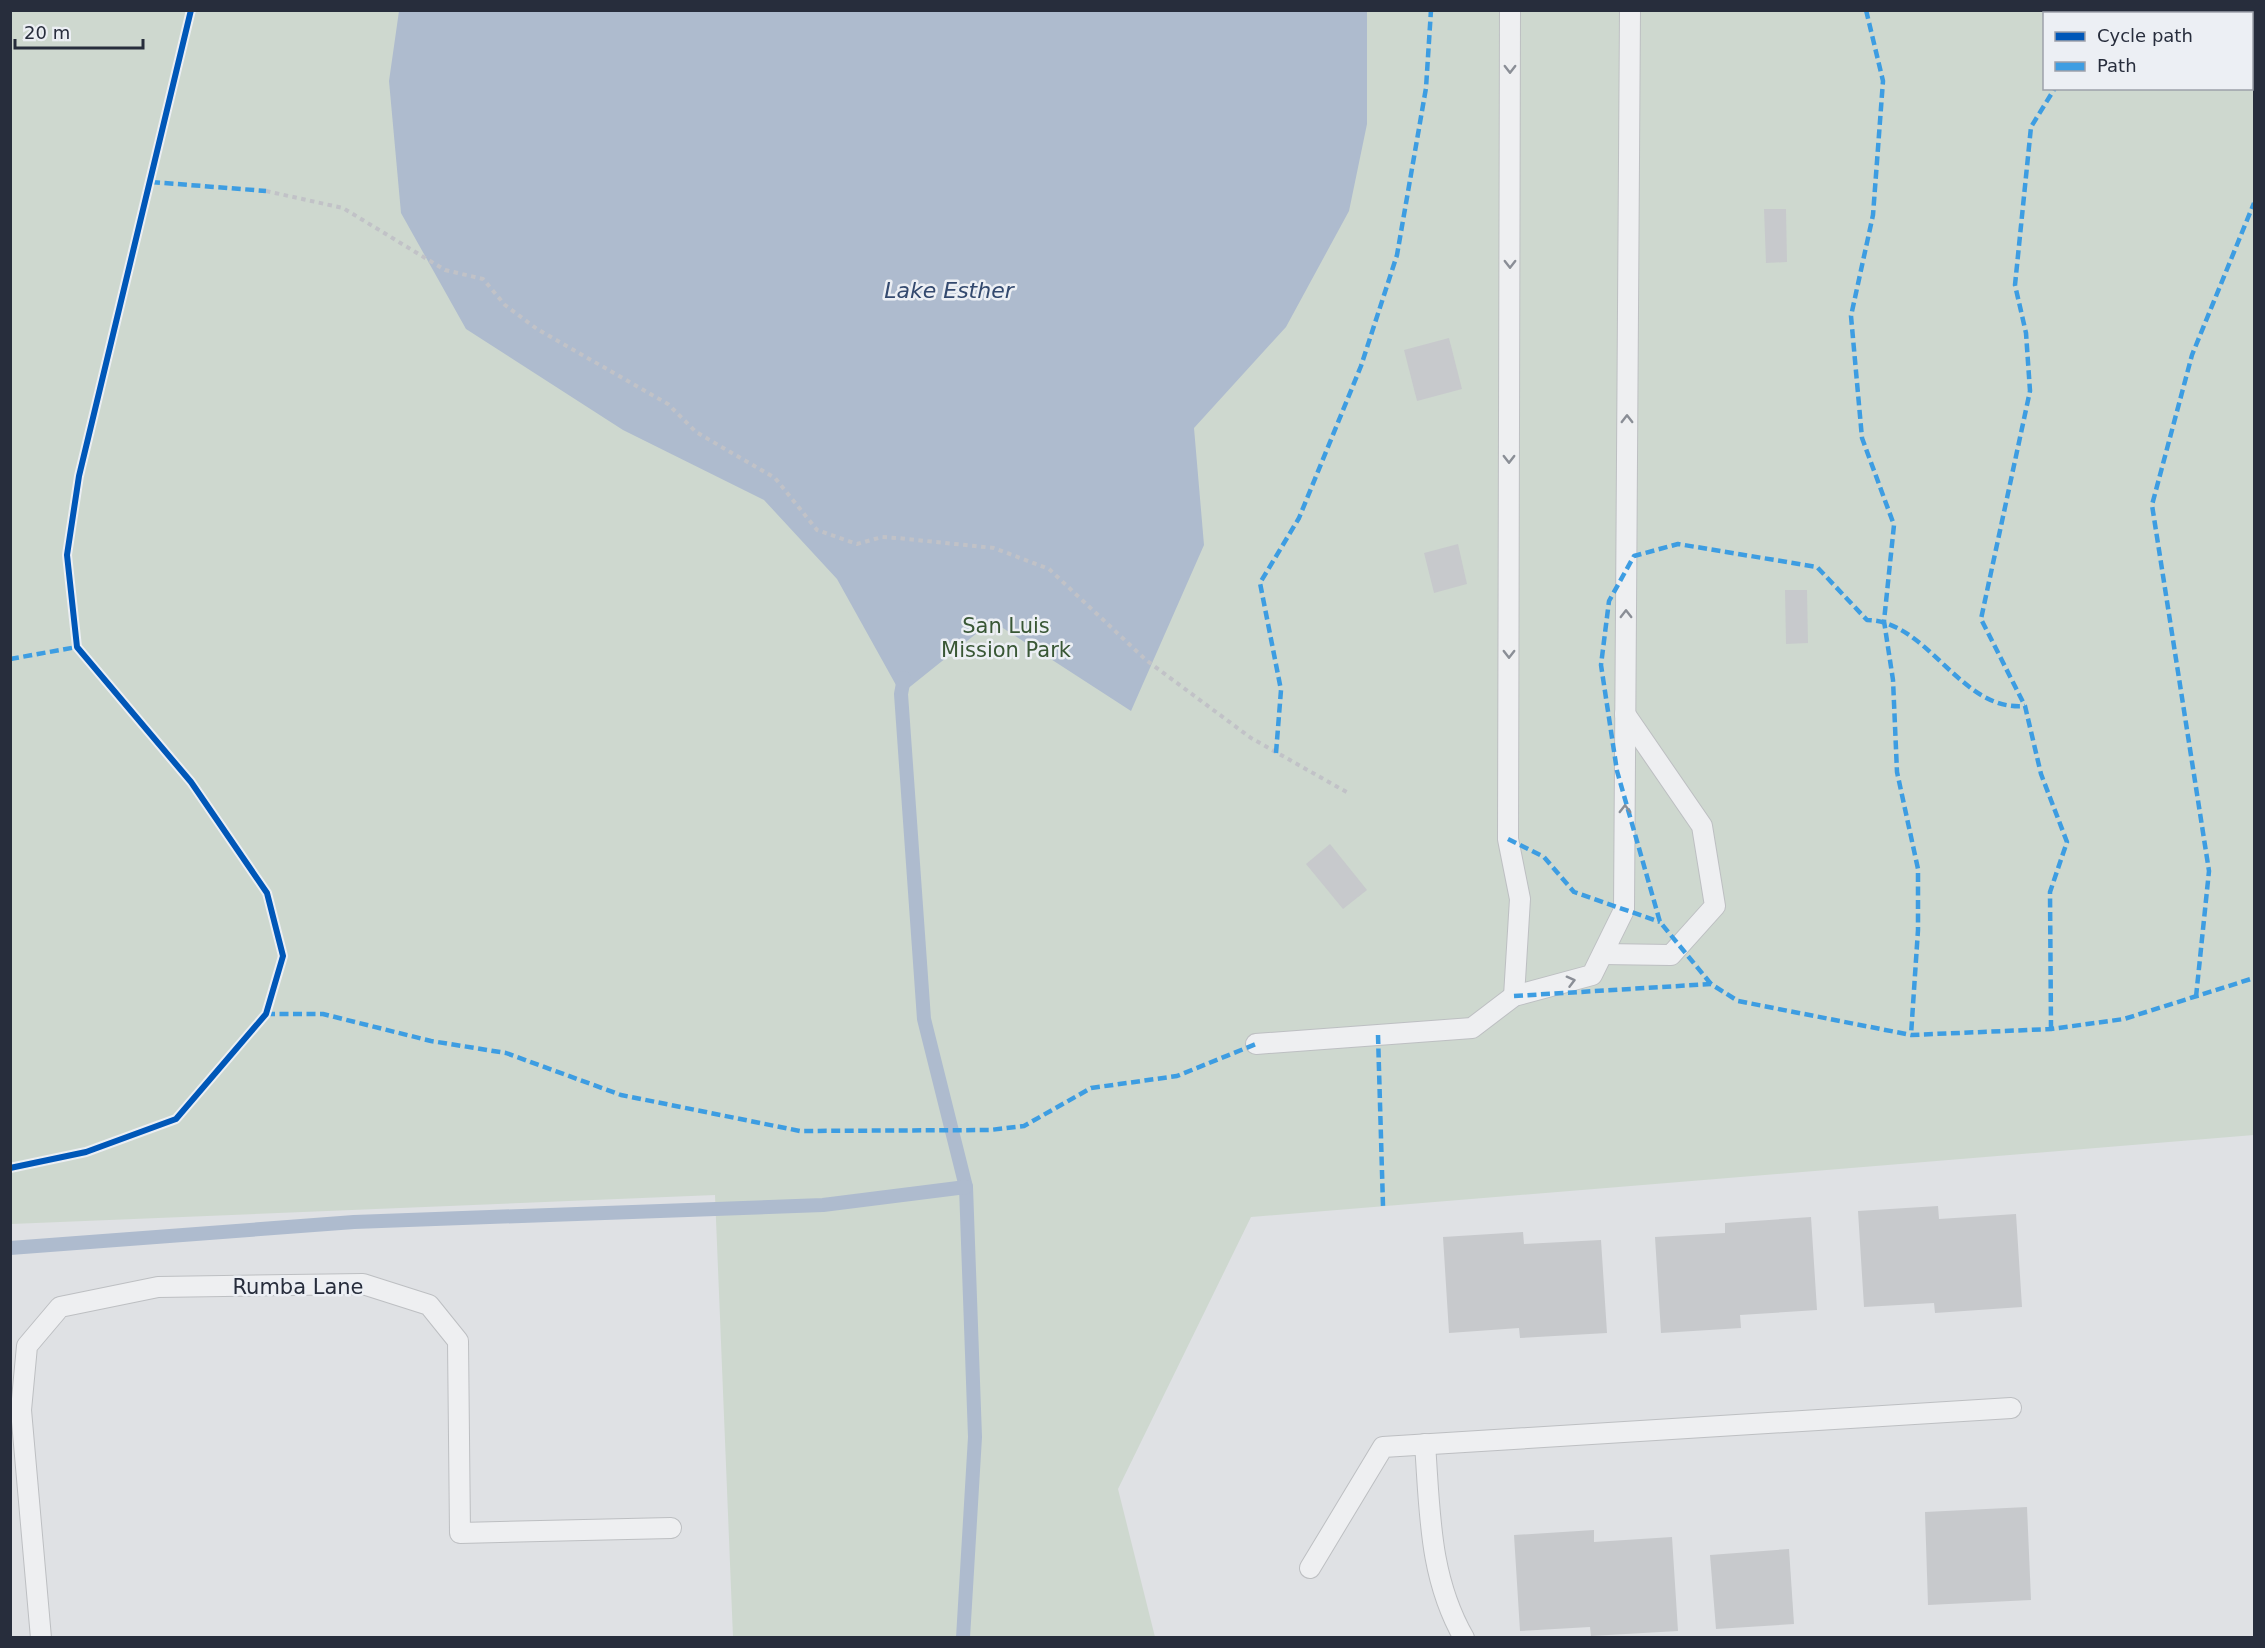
<svg xmlns="http://www.w3.org/2000/svg" width="2265" height="1648" viewBox="0 0 2265 1648" font-family="'DejaVu Sans',sans-serif">
  <style>
    .green { fill: #ced8cf; fill-rule: evenodd }
    .water { fill: #aebbce }
    .lines { fill: none; stroke-linecap: round; stroke-linejoin: round }
    .stream { stroke: #aebbce; stroke-width: 14 }
    .building { fill: #c7c9cc }
    .lane-casing { stroke: #bdbfc2; stroke-width: 22 }
    .path { stroke: #c1c2c7; stroke-width: 4; stroke-dasharray: 4.5 4.5; stroke-linecap: butt }
    .lane { stroke: #eeeff1; stroke-width: 20 }
    .quiet { stroke: #3d9de2; stroke-width: 4.5; stroke-dasharray: 9 4.5; stroke-linecap: butt }
    .cycleway-casing { stroke: #eceff4; stroke-width: 10 }
    .cycleway { stroke: #0057b8; stroke-width: 6 }
    .oneway { stroke: #8a8e96 }
    .labels { text-anchor: middle; dominant-baseline: central; stroke-width: 5; stroke-linejoin: round; paint-order: stroke }
    .park-label { font-size: 21px; fill: #395735; stroke: #eceff4 }
    .street-label { font-size: 21px; fill: #272d3c; stroke: #eceff4 }
    .water-label { font-size: 22px; font-style: italic; fill: #33496e; stroke: #eceff4 }
  </style>
  <rect width="100%" height="100%" fill="#dfe1e4"/>
  <path class="green" d="M10,11H2254V1135L1251,1217L1118,1489L1155,1637H733L715,1195L11,1224ZM2044,14H2252V88H2044Z"/>
  <path class="water" d="M399,11H1367V124L1349,211L1286,327L1194,428L1204,545L1131,711L992,621L901,694L837,579L764,500L623,430L466,329L401,213L389,81Z"/>
  <g class="lines">
    <g class="stream">
      <path d="M904,678L901,694L924,1019L966,1187L975,1437L963,1638"/>
      <path d="M10,1248L354,1222L823,1205L966,1187"/>
    </g>
  </g>
  <g class="building">
    <path d="M1764,209H1786L1787,262L1766,263Z"/>
    <path d="M1449,338L1462,389L1417,401L1404,350Z"/>
    <path d="M1458,544L1467,584L1434,593L1424,553Z"/>
    <path d="M1785,590H1807L1808,643L1786,644Z"/>
    <path d="M1330,844L1367,890L1343,909L1306,864Z"/>
    <path d="M1938,1206L1939,1219L2016,1214L2022,1307L1935,1313L1934,1303L1864,1307L1858,1211Z"/>
    <path d="M1811,1217L1817,1310L1740,1315L1741,1328L1661,1333L1655,1237L1725,1233V1223Z"/>
    <path d="M1523,1232L1524,1244L1601,1240L1607,1333L1520,1338L1519,1328L1449,1333L1443,1237Z"/>
    <path d="M2027,1507L2031,1600L1928,1605L1925,1512Z"/>
    <path d="M1594,1530V1542L1672,1537L1678,1631L1591,1636L1590,1627L1520,1631L1514,1535Z"/>
    <path d="M1789,1549L1794,1624L1716,1629L1710,1555Z"/>
  </g>
  <g class="lines">
    <defs>
      <g id="lane">
        <path d="M1510,10L1508,839L1520,899L1514,996"/>
        <path d="M1603,954L1671,955L1715,906L1702,826L1625,714"/>
        <path d="M1256,1044L1472,1028L1514,996L1592,975L1624,910L1630,10"/>
        <path d="M1425,1444C1430,1512 1429,1577 1464,1638"/>
        <path d="M1310,1568L1383,1447L2011,1408"/>
        <path d="M41,1638L21,1410L27,1346L60,1307L158,1287L363,1284L429,1305L458,1341L460,1533L671,1528"/>
      </g>
    </defs>
    <use href="#lane" class="lane-casing"/>
    <path class="path" d="M266,191L343,208L445,270L483,279L505,305L537,329L668,404L696,432L775,478L817,530L857,544L882,537L897,538L994,548L1049,569L1146,660L1251,738L1350,794"/>
    <use href="#lane" class="lane"/>
    <g class="quiet">
      <path d="M1866,10L1883,81L1873,215L1851,316L1862,438L1894,525L1884,621L1893,680L1897,772L1918,869V930L1911,1035"/>
      <path d="M2059,10V14"/>
      <path d="M2252,22L2254,10"/>
      <path d="M2252,79L2254,91"/>
      <path d="M151,182L266,191"/>
      <path d="M10,659L77,647"/>
      <path d="M1276,753L1281,690L1260,583L1299,518L1361,366L1397,255L1426,88L1431,10"/>
      <path d="M1508,839L1544,857L1574,892L1660,922"/>
      <path d="M1711,984L1660,922L1617,771L1601,665L1609,601L1634,556L1678,544L1817,567L1867,620C1929,621 1960,712 2025,706"/>
      <path d="M1514,996L1711,984L1738,1001L1911,1035L2051,1029L2124,1019L2254,978"/>
      <path d="M2196,997L2209,871L2152,505L2192,355L2254,203"/>
      <path d="M266,1014H323L431,1041L506,1053L621,1095L800,1131L990,1130L1024,1126L1091,1088L1177,1076L1256,1044"/>
      <path d="M2051,1029L2050,892L2067,842L2041,774L2025,706L1981,619L2030,391L2026,333L2015,285L2031,127L2055,88"/>
      <path d="M1378,1035L1383,1206"/>
    </g>
    <defs>
      <path id="cycleway" d="M10,1168L86,1152L176,1119L266,1014L283,956L267,893L191,782L77,647L67,555L79,476L191,10"/>
    </defs>
    <use href="#cycleway" class="cycleway-casing"/>
    <use href="#cycleway" class="cycleway"/>
  </g>
  <defs><path id="oneway-chevron" d="M-2-3.5L2.5 0L-2 3.5" fill="none" stroke-width="1.6" stroke-linecap="round" stroke-linejoin="round" transform="scale(1.5)"/></defs>
  <g class="oneway">
    <use href="#oneway-chevron" transform="translate(1510 69) rotate(90)"/>
    <use href="#oneway-chevron" transform="translate(1510 264) rotate(90)"/>
    <use href="#oneway-chevron" transform="translate(1627 419) rotate(-90)"/>
    <use href="#oneway-chevron" transform="translate(1509 459) rotate(90)"/>
    <use href="#oneway-chevron" transform="translate(1626 614) rotate(-90)"/>
    <use href="#oneway-chevron" transform="translate(1509 654) rotate(90)"/>
    <use href="#oneway-chevron" transform="translate(1625 809) rotate(-90)"/>
    <use href="#oneway-chevron" transform="translate(1571 981) rotate(-15)"/>
  </g>
  <g class="labels">
    <g class="park-label">
      <text x="1006" y="626">San Luis<tspan x="1006" dy="24">Mission Park</tspan></text>
    </g>
    <g class="street-label">
      <text x="298" y="1287">Rumba Lane</text>
    </g>
    <g class="water-label">
      <text x="949" y="290">Lake Esther</text>
    </g>
  </g>
  <rect width="2265" height="1648" fill="none" stroke="#272d3c" stroke-width="24"/>
  <rect x="2043" y="12" width="210" height="78" fill="#eceff4" stroke="#9da1aa" stroke-width="1.5"/>
  <rect x="2055" y="32" width="30" height="9" fill="#0057b8" stroke="#9da1aa" stroke-width="1.5"/>
  <text x="2097" y="42" font-size="18" fill="#272d3c">Cycle path</text>
  <rect x="2055" y="62" width="30" height="9" fill="#3d9de2" stroke="#9da1aa" stroke-width="1.5"/>
  <text x="2097" y="72" font-size="18" fill="#272d3c">Path</text>
  <path d="M15 39v9h128v-9" fill="none" stroke="#272d3c" stroke-width="3"/>
  <text x="24" y="39" font-size="18" fill="#272d3c" stroke="#eceff4" stroke-width="4.5" paint-order="stroke">20 m</text>
</svg>
